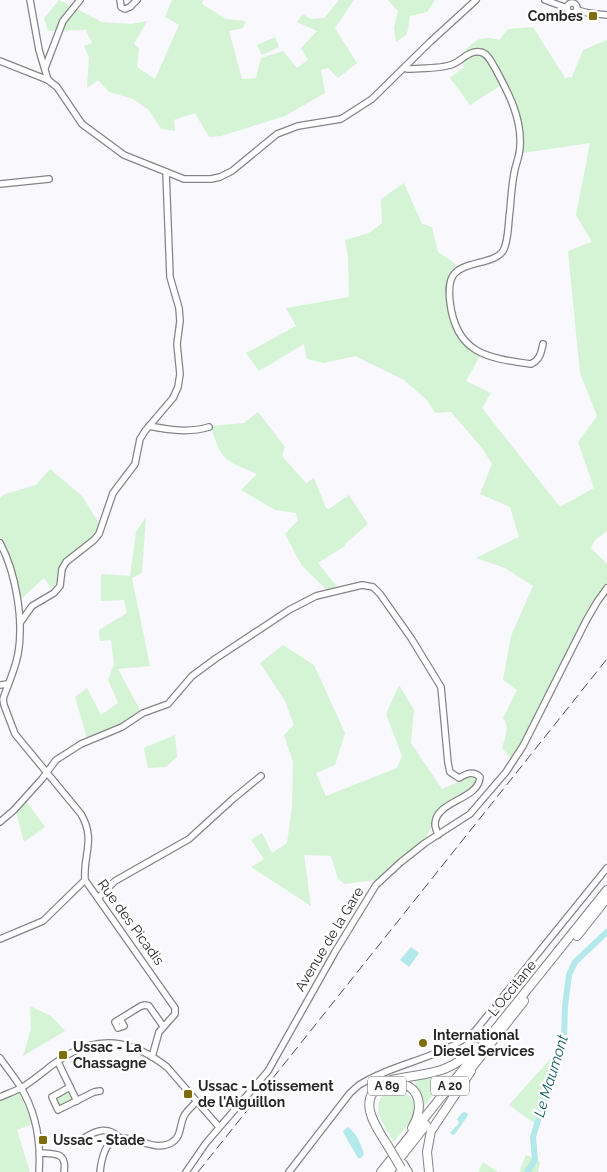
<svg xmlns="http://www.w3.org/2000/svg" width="607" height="1172" viewBox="0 0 607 1172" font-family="Raleway,sans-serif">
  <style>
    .green { fill: #d5f3d5 }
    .water { fill: #b3e9ea }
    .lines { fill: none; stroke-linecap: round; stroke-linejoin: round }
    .river { stroke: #b3e9ea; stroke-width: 6 }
    .minor-casing { stroke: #848488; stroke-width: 8 }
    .highway-casing { stroke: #848488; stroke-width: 10 }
    .minor { stroke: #fff; stroke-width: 5.5 }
    .highway { stroke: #fff; stroke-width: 8 }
    .rail { stroke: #505052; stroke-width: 1; stroke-dasharray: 10 5; stroke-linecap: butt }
    .highway-bridge-casing { stroke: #848488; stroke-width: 10; stroke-linecap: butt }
    .highway-bridge { stroke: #fff; stroke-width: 8 }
    .poi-dot { fill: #7e6e0b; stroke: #fff; stroke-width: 2 }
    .labels { text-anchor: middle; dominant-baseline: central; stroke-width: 5; stroke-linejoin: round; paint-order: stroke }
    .shield { fill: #fff; stroke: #68686a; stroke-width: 1 }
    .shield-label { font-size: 12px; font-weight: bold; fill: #28282a }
    .poi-label { font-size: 14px; font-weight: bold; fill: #28282a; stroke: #fff; text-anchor: start }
    .street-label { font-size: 14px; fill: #28282a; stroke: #fff }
    .water-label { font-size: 15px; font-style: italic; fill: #145d5f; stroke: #fff }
  </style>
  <rect width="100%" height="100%" fill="#f8f8fd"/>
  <g class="green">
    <path d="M59,0L102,22L131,24L147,21L134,44L139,48L137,67L155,79L179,25L165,17L172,0H203L202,4L226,19L246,21L243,28L229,31L242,79L256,78L261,58L283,51L297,68L308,60L301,48L317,31L297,22L303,14L310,19L324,18L339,0H354L335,28L357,63L338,78L328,68L321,70L325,93L285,116L221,136L209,137L195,113L174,120L175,131L161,129L149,110L133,99L109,92L98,80L87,88L89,57L84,46L92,43L86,30L48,31L44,18Z"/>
    <path d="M388,0H435L427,12L410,16L407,34L396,42L394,27L398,11Z"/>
    <path d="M533,27L565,78L572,77L583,50L607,40V531L595,540L591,548L607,564V583L598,594L580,625L512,760L502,748C505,738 510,727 503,718L517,690L503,680L511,636L533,586L505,568L476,558L519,537L510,507L480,494L492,464L482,448L451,412L435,413L427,400L404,380L355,356L324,363L307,359L304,344L259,371L246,353L296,326L286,308L349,297L348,258L345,240L369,233L382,223L381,199L404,183L422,224L432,227L438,252L457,265L451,272L447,285L450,317L457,334L481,354L466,381L491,393L482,408L560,507L594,488L578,442L597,416L580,373L568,251L592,242L576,215L590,143L523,153L519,116L506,82L470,105L450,78L464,67L462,54C475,40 480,35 499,40L508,29Z"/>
    <path d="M275,37L279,47L262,55L257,45Z"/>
    <path d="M258,412L285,447L282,456L306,483L314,478L326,508L329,509L349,495L368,524L346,543L345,546L318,563L338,588L326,589L302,566L285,534L298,520L296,513L275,510L241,490L257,474C224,459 222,463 211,426L244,423Z"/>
    <path d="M50,469L82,496L98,522V529L90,540L62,561L56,583L52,589L44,578L20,600L8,550L0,537V498L5,494L36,485Z"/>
    <path d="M146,517L142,573L132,578L150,666L118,669L140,710L118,726L87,738L75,697L87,688L101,715L118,703L108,680L114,664L111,640L100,641L99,630L127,613L124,600L101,601V574L130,576L136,532Z"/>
    <path d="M283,645L314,665L345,733L335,765L316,773L326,796L397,768L402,756L386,714L399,685L414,710L411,743L442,789L470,777L476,779V783L473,788L439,809L426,838L376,880L345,884L338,879L331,856L304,855L311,906L251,867L264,859L251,840L262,833L272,853L287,843L292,808L293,762L284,735L294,725L285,701L260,663Z"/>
    <path d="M175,735L177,757L166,767L148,768L144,748Z"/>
    <path d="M26,801L45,827L24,842L16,812Z"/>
    <path d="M30,1006L51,1016L65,1031L23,1056L31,1029Z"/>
    <path d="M560,1048L534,1123L509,1105Z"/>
    <path d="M441,1076L445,1080L424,1106V1100L414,1081Z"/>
    <path d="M389,1089C402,1089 410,1093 415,1105L413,1118L394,1142C384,1124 367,1106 389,1089Z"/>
    <path d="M69,1091L73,1099L72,1102L60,1107L58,1106L55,1096Z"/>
    <path d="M18,1092L20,1093L32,1124L17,1130L30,1172H0V1099Z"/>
    <path d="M526,1155L540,1162L538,1172H520L521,1167Z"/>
    <path d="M483,1162L498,1172H478Z"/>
  </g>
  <g class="water">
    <path d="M411,947L419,953L409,967L400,960Z"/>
    <path d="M465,1112L468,1114L467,1117L455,1134L453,1135L450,1133L459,1123L457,1119L462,1113Z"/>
    <path d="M348,1127C357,1134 361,1144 364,1154L361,1158H358L344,1134L343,1131Z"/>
  </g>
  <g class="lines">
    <path class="river" d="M527,1172L535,1160L533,1137L547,1091L551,1071L557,1060L564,1039L565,1006L569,975L575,962L607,932"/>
    <defs>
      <g id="minor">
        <path d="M30,0L39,50L48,80"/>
        <path d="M120,0L121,7L125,9L130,7L137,0"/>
        <path d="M545,0L567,8"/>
        <circle cx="572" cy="8" r="5"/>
        <path d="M577,10L588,13L607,15"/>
        <path d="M0,61L48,80L57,87L82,124L124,155L184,179H211L220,177L232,171L277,134L298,126L341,119L372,99L430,42L476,0"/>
        <path d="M45,68L63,21L80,0"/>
        <path d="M404,68L408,69C420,68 443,69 453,64C462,60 470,50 480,52C488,53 491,62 495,68C508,92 522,118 520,146C520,154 517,161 515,169C512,182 511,196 510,210C508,222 509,241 503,251C494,264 467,261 455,273C448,280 449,293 450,302C456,353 486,358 531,364C540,360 541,353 543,344"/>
        <path d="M0,184L49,179"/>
        <path d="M149,426C169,430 189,433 209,427"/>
        <path d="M0,543C16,573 24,621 18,654C15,670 8,684 3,699L4,705L15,734L81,814C96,840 83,854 85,880L175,1008V1014L159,1032L152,1057"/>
        <path d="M20,623L32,606L54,593L60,586L62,569L66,562L94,540L99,534L113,493L135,464L140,439L145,431L173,398L178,387L180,374L177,344L180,321L179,308L170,277L166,172"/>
        <path d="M0,685L8,684"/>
        <path d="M0,822L14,810L42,779L56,760L81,744L122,727L143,713L168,704L192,676L215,659L289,610L316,596L362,585L373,587L380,594L411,638L441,687L448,763L450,772L459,778C466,774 473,770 480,777C479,800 436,800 435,824C435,827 437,832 438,835"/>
        <path d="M98,898L115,881L189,839L234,798L261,776"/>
        <path d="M0,939L43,921L85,880"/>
        <path d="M120,1019L124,1026L118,1028L115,1022L141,1006L145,1005L149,1006L163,1026"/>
        <path d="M0,1058C7,1068 14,1077 20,1086C36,1112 41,1143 39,1172"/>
        <path d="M58,1062L70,1087L52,1097L58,1110L94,1092L100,1091"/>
        <path d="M70,1087L77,1101"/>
        <path d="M0,1097C7,1094 15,1091 21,1088C38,1078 52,1063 69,1054C105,1034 136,1043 167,1067L219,1127"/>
        <path d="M84,1138C97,1130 108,1126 120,1138"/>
        <path d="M40,1153C56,1154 67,1152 64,1172"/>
        <path d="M100,1172C107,1108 145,1157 171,1143C182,1137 179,1126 184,1116C187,1110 193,1106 197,1101"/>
        <path d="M186,1172L206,1143L268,1071L335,952L376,885L401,862L425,843L470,814L506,772L523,746L586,621L597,602L607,588"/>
        <path d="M289,1172L350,1093L359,1085C396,1062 441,1059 475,1031L607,868"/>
      </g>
      <g id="highway">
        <path d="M577,936L607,898"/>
        <path d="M466,1075L524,1001"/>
        <path d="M388,1085C419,1078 426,1106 412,1128"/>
        <path d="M388,1146C374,1124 354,1096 388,1081C425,1072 447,1077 476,1047"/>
        <path d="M403,1164L408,1172"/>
        <path d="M381,1172L607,890"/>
        <path d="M389,1172L426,1125"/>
        <path d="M429,1172L427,1152L431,1131L471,1071"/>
      </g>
    </defs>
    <use href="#minor" class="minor-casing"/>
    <use href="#highway" class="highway-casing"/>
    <use href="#minor" class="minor"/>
    <use href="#highway" class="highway"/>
    <path class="rail" d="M198,1172L607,659"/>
    <defs>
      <path id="highway-bridge" d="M388,1146L401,1168"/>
    </defs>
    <use href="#highway-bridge" class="highway-bridge-casing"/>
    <use href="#highway-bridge" class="highway-bridge"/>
  </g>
  <g class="poi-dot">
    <rect x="588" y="11" width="10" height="10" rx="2.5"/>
    <circle cx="423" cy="1043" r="5"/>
    <rect x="58" y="1050" width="10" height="10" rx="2.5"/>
    <rect x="183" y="1089" width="10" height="10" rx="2.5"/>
    <rect x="38" y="1135" width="10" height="10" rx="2.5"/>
  </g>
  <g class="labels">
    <g class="shield">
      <rect x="368" y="1076.5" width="38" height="19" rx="4"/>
      <rect x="431" y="1076.5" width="38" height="19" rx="4"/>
    </g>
    <g class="shield-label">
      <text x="387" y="1086">A 89</text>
      <text x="450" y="1086">A 20</text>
    </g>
    <g class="poi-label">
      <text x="583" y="16" text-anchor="end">Combes</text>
      <text x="433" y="1035">International<tspan x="433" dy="16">Diesel Services</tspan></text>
      <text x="73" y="1047">Ussac - La<tspan x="73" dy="16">Chassagne</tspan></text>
      <text x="198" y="1086">Ussac - Lotissement<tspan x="198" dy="16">de l'Aiguillon</tspan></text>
      <text x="53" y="1140">Ussac - Stade</text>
    </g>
    <g class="street-label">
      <text transform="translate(131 922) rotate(54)">Rue des Picadis</text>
      <text transform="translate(329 939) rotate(-59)">Avenue de la Gare</text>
      <text transform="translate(512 988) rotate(-51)">L'Occitane</text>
    </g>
    <g class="water-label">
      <text transform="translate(551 1076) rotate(-73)">Le Maumont</text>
    </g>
  </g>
</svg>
